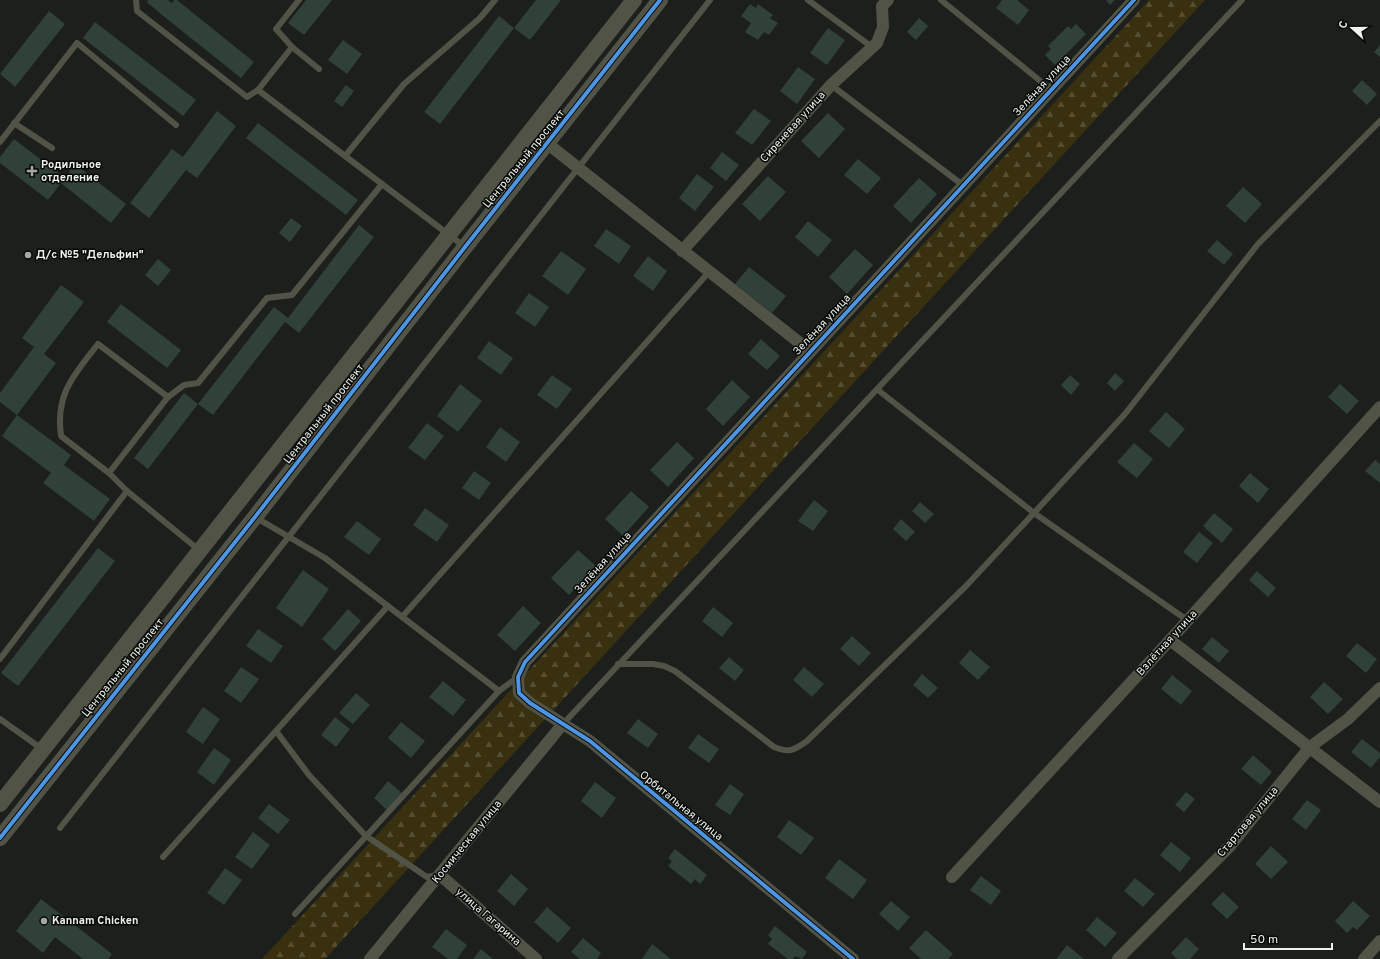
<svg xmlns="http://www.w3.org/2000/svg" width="1380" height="959" viewBox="0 0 1380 959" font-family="Overpass,sans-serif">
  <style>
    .forest { fill: url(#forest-firs) }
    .building { fill: #304139 }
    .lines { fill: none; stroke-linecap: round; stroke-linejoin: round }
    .service { stroke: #515346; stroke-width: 6 }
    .minor { stroke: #515346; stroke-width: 12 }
    .tertiary { stroke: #515346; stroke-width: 16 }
    .cycleway-casing { stroke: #070906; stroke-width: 6 }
    .cycleway { stroke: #4d94e3; stroke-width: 4 }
    .poi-dot { fill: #a4a8a3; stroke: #070906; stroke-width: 1.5 }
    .labels { text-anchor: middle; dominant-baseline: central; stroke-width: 3; stroke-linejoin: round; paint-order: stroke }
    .street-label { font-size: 11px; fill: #edf1ec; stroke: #070906 }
    .poi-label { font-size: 11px; font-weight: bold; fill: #edf1ec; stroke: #070906; text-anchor: start }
  </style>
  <defs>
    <pattern id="forest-firs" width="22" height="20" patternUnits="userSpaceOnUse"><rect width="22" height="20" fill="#393010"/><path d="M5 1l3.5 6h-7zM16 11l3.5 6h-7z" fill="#564e33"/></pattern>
  </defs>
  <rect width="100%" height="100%" fill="#1c1f1b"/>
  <path class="forest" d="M1149,0H1205L325,959H262Z"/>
  <g class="building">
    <path d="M148,0H168L172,3L174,0H177L254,62L241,78L162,15L147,2Z"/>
    <path d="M306,0H332L304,35L288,23Z"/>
    <path d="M536,0H561L530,40L514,28Z"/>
    <path d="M1002,0H1017L1029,10L1018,25L996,8Z"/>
    <path d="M1106,0H1115L1110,5Z"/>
    <path d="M750,4L756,8L758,4L773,15L770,18L778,23L769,35L764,32L758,40L745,32L751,23L741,16Z"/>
    <path d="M49,11L65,24L15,87L0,74Z"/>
    <path d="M499,16L514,28L440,124L424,112Z"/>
    <path d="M919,18L928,26L916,40L907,32Z"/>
    <path d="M95,22L196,100L183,116L83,38Z"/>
    <path d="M1076,24L1086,34L1055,65L1045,55L1051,49L1048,46L1068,26L1071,29Z"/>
    <path d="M828,28L845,40L827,65L810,53Z"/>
    <path d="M343,40L362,54L347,74L328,60Z"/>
    <path d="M1380,45V57L1374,52Z"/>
    <path d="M798,67L815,79L797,104L780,91Z"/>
    <path d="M1362,80L1377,94L1367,105L1352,91Z"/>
    <path d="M346,85L354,91L342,107L334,101Z"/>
    <path d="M754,109L771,121L752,145L735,133Z"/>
    <path d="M217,111L236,126L197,178L186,170L149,218L130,203L172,149L183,157Z"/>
    <path d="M828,113L845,129L819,158L801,141Z"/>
    <path d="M258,123L358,200L346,215L246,138Z"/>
    <path d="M14,139L65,178L75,164L126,204L111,223L61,183L48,200L0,163V157Z"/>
    <path d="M722,152L739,165L726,181L710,168Z"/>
    <path d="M858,159L881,178L867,194L844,175Z"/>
    <path d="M697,174L714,187L695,211L679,198Z"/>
    <path d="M768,176L786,192L760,221L742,204Z"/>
    <path d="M919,178L937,194L911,223L893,206Z"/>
    <path d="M1243,187L1262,204L1245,223L1226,206Z"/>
    <path d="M291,218L302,226L290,242L279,233Z"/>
    <path d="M808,221L832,240L818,257L795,237Z"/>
    <path d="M359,225L374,237L299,333L285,322L213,415L198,404L274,307L288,318Z"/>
    <path d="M606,229L631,246L619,264L594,246Z"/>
    <path d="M1217,240L1233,254L1224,265L1207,251Z"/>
    <path d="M855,249L873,265L847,294L829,277Z"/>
    <path d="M561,251L586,269L568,295L542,276Z"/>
    <path d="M648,256L667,271L653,291L633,276Z"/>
    <path d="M158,259L171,270L158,286L145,275Z"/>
    <path d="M749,267L786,296L772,313L735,284Z"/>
    <path d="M61,285L84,302L44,354L56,363L17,415L0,402V393L34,347L22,338Z"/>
    <path d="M529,293L549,307L535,327L515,313Z"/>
    <path d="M121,304L181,350L167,368L107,322Z"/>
    <path d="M761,339L780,356L767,370L748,354Z"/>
    <path d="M489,341L513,358L501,375L477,358Z"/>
    <path d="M1115,373L1124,381L1115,391L1107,383Z"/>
    <path d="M552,375L572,389L557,409L537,395Z"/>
    <path d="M1070,375L1080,384L1071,395L1061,385Z"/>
    <path d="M732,380L750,397L723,426L706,409Z"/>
    <path d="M460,384L482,401L458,432L437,416Z"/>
    <path d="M1340,384L1359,401L1347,414L1328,397Z"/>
    <path d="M184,393L198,404L148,469L134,458Z"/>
    <path d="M1166,412L1185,429L1169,448L1149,431Z"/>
    <path d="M17,415L71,455L64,465L110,499L94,521L43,483L51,473L2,436Z"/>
    <path d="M427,423L444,436L425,460L408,448Z"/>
    <path d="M500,427L520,442L506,462L486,447Z"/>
    <path d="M677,442L694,458L668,487L650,470Z"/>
    <path d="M1134,443L1153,459L1137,478L1117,462Z"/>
    <path d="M1375,460L1380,464V483L1365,471Z"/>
    <path d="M474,471L491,483L479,500L462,488Z"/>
    <path d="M1250,473L1269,489L1258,503L1239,486Z"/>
    <path d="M631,491L649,507L623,536L605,519Z"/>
    <path d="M814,500L828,511L813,531L798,521Z"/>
    <path d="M920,502L934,514L925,523L912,511Z"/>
    <path d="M425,508L449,525L437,542L413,525Z"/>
    <path d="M1214,513L1233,529L1222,543L1203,526Z"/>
    <path d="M901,519L915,532L906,541L893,529Z"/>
    <path d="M357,521L381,539L369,555L344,537Z"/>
    <path d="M1199,532L1213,543L1197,563L1183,552Z"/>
    <path d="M98,548L115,561L18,686L1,673Z"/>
    <path d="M578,550L596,566L569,595L551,578Z"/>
    <path d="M303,570L329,589L302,627L276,608Z"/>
    <path d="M1257,571L1276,588L1268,597L1249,580Z"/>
    <path d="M523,606L541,623L515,651L497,635Z"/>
    <path d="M713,607L733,623L722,637L702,621Z"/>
    <path d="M348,609L361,621L335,651L322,639Z"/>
    <path d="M258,629L283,646L271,663L246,646Z"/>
    <path d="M852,636L871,653L859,666L840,649Z"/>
    <path d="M1212,637L1229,651L1219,663L1202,649Z"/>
    <path d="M1357,643L1377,659L1366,673L1346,656Z"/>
    <path d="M970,650L990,667L978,680L959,663Z"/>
    <path d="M729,657L744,670L735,681L719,668Z"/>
    <path d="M241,667L259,679L241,703L224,691Z"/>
    <path d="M804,667L824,684L812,697L793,680Z"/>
    <path d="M922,674L938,688L928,698L913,685Z"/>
    <path d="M1172,675L1192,691L1181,705L1161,689Z"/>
    <path d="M443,681L466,700L453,716L429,697Z"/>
    <path d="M1324,682L1343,699L1328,714L1310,697Z"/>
    <path d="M356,693L370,705L353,724L339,713Z"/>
    <path d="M203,707L220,719L203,744L186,732Z"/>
    <path d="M335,717L350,729L336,747L321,735Z"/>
    <path d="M638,719L658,734L648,748L627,733Z"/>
    <path d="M401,722L425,741L411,758L388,738Z"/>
    <path d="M698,734L719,749L709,763L688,748Z"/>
    <path d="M1362,739L1380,753V757L1371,768L1351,752Z"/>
    <path d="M214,748L231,760L214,785L197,772Z"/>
    <path d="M1253,755L1272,772L1261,785L1241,769Z"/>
    <path d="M388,781L402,793L387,810L374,798Z"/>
    <path d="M595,782L616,798L602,818L581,801Z"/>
    <path d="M730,784L744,794L730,815L715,805Z"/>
    <path d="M1186,792L1195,799L1184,812L1175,805Z"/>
    <path d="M1307,800L1321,810L1306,830L1292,819Z"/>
    <path d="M269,804L290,820L278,834L258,818Z"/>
    <path d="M789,820L814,838L801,855L777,837Z"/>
    <path d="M253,832L270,845L252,869L235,857Z"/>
    <path d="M1171,842L1191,858L1180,872L1160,855Z"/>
    <path d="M1271,846L1288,862L1271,879L1255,864Z"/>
    <path d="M675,849L707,875L700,884L695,879L691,884L668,866L672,861L668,858Z"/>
    <path d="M839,859L867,880L853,899L825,878Z"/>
    <path d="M225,868L242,880L224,905L207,893Z"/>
    <path d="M511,874L528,889L514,906L497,891Z"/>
    <path d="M981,876L1001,891L991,905L970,890Z"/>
    <path d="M1135,878L1155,894L1143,907L1124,891Z"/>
    <path d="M1223,892L1239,907L1227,919L1211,904Z"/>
    <path d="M41,899L112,954L108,959H83L55,937L43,953L16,931Z"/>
    <path d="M891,901L910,917L898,931L879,914Z"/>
    <path d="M1353,901L1370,916L1357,930L1353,927L1347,933L1335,921Z"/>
    <path d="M547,907L571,928L558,943L534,922Z"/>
    <path d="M1097,917L1117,933L1105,947L1086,930Z"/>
    <path d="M775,926L807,952L802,959L795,956L793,959H788L768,944L772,939L768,935Z"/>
    <path d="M446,929L467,945L457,959H448L432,947Z"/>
    <path d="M926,930L953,954L948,959H921L909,948Z"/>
    <path d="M1186,937L1199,949L1190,959H1177L1171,953Z"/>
    <path d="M583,938L601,953L597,959H580L571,952Z"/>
    <path d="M652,944L671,959H642Z"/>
    <path d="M1067,945L1084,959H1056Z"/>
    <path d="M481,949L493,959H473Z"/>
  </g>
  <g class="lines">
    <g class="service">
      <path d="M136,0L137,11L247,97L258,90L465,247"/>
      <path d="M808,0L872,47"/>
      <path d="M941,0L1050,89"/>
      <path d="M292,47L319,69"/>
      <path d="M831,85L964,186"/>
      <path d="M258,90L292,47L276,29L299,0"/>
      <path d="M14,123L52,148"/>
      <path d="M0,142L77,43L176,125"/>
      <path d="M345,156L404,84L480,18L495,0"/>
      <path d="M878,390L1034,513L1187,620"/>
      <path d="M109,473L61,436C55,394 74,375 98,344L168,397"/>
      <path d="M255,517L325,558L499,691L295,914"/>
      <path d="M199,550L127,491L109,473L168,397L184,385L198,383L267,298L292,295L382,184"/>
      <path d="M402,617L709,272"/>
      <path d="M0,659L127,491"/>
      <path d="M618,664H653L664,666L675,671L774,747C789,753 793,751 807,741L967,585L1034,513L1125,414L1258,244L1380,121"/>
      <path d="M499,691L518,677"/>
      <path d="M0,719L42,749"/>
      <path d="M562,725L1242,0"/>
      <path d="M276,731L309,775L366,836L427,877L437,875"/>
      <path d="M60,828L710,0"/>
      <path d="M163,857L388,606"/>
    </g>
    <g class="minor">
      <path d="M548,144L810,351"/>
      <path d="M682,251L831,85L877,43L883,27L882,6L888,0"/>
      <path d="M1170,640L1380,802"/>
      <path d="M440,875L536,959"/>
      <path d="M952,877L1170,640L1380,407"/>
      <path d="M370,959L562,725"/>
      <path d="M853,959L590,741L530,703L519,693L518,677L525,662L1134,0"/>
      <path d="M1118,959L1230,846L1310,747L1348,719L1380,688"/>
      <path d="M1364,959L1380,941"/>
    </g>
    <g class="tertiary">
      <path d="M0,804L634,0"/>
      <path d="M0,838L255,517L465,247L660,0"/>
    </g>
    <defs>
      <g id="cycleway">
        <path d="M0,838L255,517L465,247L660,0"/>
        <path d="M853,959L590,741L530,703L519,693L518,677L525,662L1134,0"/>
      </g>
    </defs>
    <use href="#cycleway" class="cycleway-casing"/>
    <use href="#cycleway" class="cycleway"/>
  </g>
  <g class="poi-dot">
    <path d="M30 165h4v4h4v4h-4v4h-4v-4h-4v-4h4z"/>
    <circle cx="28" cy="255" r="4"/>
    <circle cx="44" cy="921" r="4"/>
  </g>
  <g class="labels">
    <g class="street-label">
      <text transform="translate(1042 86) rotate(-47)">Зелёная улица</text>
      <text transform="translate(793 127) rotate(-48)">Сиреневая улица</text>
      <text transform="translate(524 159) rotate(-51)">Центральный проспект</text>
      <text transform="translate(822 325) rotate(-47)">Зелёная улица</text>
      <text transform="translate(324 414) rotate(-52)">Центральный проспект</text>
      <text transform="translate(603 563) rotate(-48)">Зелёная улица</text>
      <text transform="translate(1167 643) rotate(-48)">Взлётная улица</text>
      <text transform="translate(123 668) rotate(-51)">Центральный проспект</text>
      <text transform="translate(681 806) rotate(39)">Орбитальная улица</text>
      <text transform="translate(1248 822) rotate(-50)">Стартовая улица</text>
      <text transform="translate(467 842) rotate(-51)">Космическая улица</text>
      <text transform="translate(488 917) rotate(41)">улица Гагарина</text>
    </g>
    <g class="poi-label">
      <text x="41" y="165">Родильное<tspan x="41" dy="13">отделение</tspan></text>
      <text x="36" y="255">Д/c №5 "Дельфин"</text>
      <text x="52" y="921">Kannam Chicken</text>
    </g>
  </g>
  <g transform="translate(1352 28) rotate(291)" stroke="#070906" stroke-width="3" paint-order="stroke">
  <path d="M0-3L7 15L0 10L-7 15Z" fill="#edf1ec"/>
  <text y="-6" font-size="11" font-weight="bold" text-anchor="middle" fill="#edf1ec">С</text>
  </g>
  <path d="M1244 943v6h88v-6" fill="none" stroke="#edf1ec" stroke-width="2"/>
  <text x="1250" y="943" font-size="12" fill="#edf1ec" stroke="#070906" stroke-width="3" paint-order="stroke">50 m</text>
</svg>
